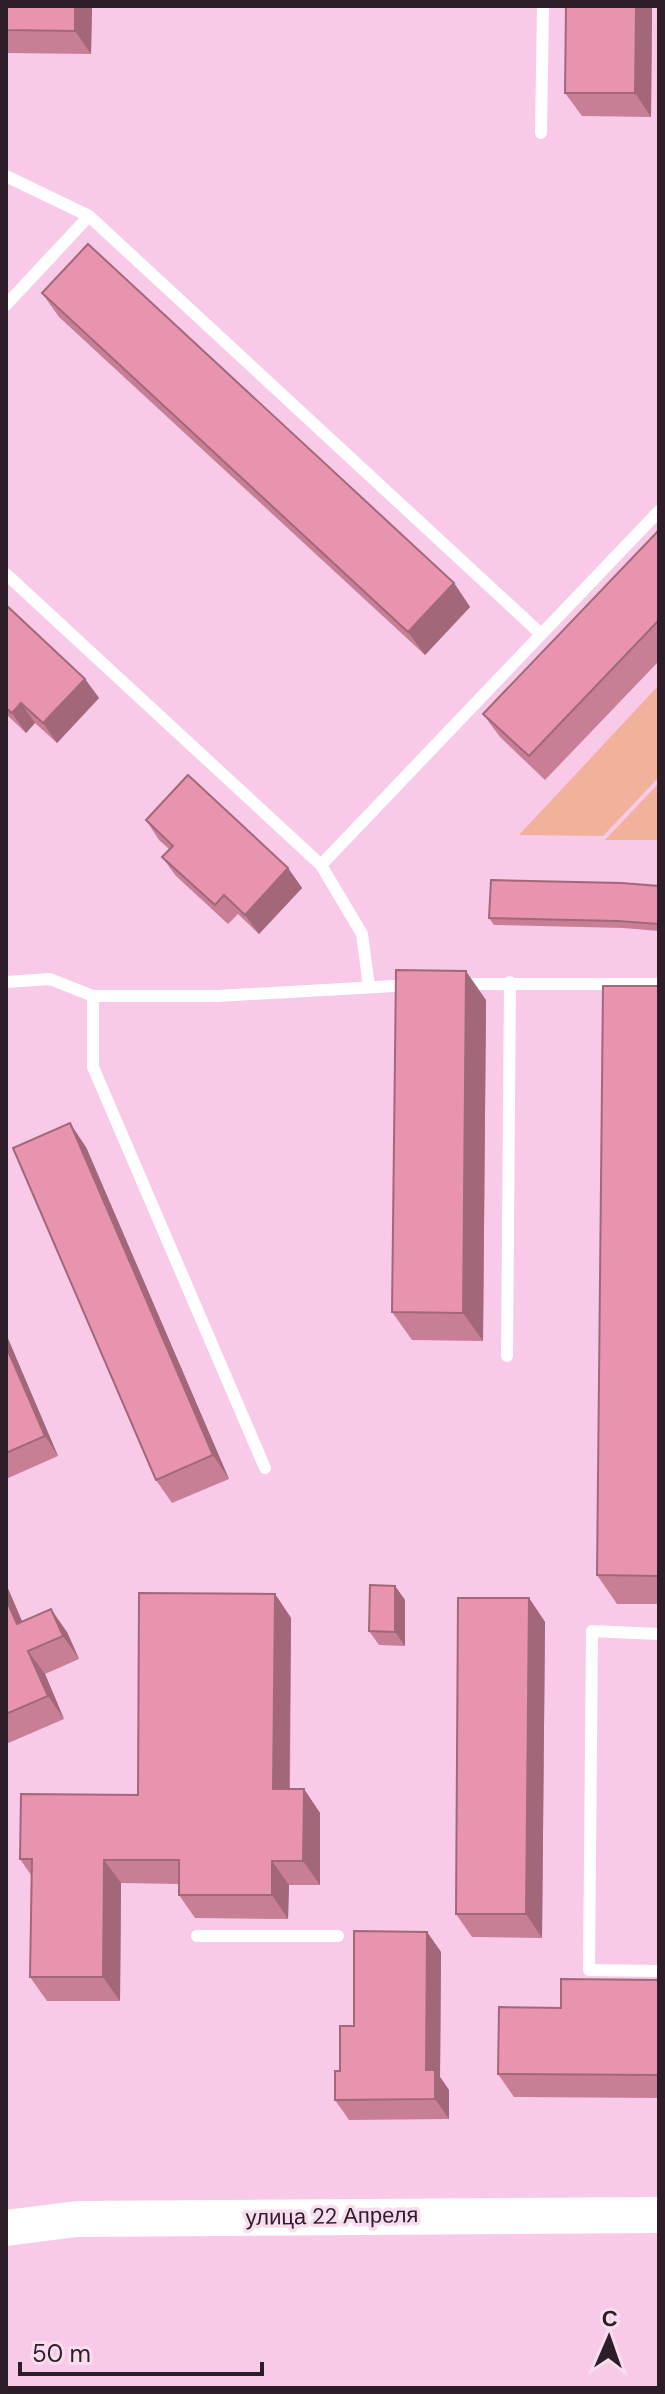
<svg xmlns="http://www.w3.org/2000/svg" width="665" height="2394" viewBox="0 0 665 2394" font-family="'DM Sans',sans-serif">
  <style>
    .green { fill: #f1b19b }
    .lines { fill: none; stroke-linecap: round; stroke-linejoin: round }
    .lane { stroke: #fff; stroke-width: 12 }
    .secondary { stroke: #fff; stroke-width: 36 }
    .wall { fill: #c87f96 }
    .shaded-wall { fill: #a2687a }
    .building { fill: #e894ae; stroke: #a2687a; stroke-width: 2 }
    .labels { text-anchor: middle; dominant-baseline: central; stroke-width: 7; stroke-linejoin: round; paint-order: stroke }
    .street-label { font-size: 22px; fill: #2d1d28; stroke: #f9ddef }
  </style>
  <rect width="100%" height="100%" fill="#f8cae7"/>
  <g class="green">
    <path d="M659,685V777L603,836L519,835Z"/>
    <path d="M659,783V840H605Z"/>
  </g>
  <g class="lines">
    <g class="lane">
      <path d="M541,133L543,6"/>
      <path d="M6,176L89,216"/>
      <path d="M6,305L89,216L541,634"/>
      <path d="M6,574L321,865L362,934L369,987"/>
      <path d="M321,865L659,511"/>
      <path d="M6,982L50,979L93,996H218L412,985"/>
      <path d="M458,984H659"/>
      <path d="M93,996V1067L265,1468"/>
      <path d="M507,1356L510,982"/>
      <path d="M659,1634L592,1631L589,1970L659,1971"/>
      <path d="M197,1936H338"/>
    </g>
    <path class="secondary" d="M6,2228L77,2219L659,2215"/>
  </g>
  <g class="wall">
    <path d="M6,6H92L91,54L6,53Z"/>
    <path d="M566,6H652L651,117L582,116L565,93Z"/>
    <path d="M42,293L454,583L470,607L425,655L59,317Z"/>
    <path d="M659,530V661L545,780L500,737L483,714Z"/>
    <path d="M6,605L85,679L99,698L57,743L35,723L26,733L6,714Z"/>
    <path d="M146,820L288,868L302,888L259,934L238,914L228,924L176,876L162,857L169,849L159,840Z"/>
    <path d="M659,886V931L623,928L494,925L489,918Z"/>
    <path d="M659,986V1604H617L597,1575Z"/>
    <path d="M486,1000L483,1341L412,1340L392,1312Z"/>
    <path d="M86,1147L229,1479L172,1503L156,1480Z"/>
    <path d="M6,1334L58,1456L6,1479Z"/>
    <path d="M6,1584L22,1621L67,1632L79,1659L45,1674L64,1719L6,1744Z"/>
    <path d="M395,1586L405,1600V1646L379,1645L369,1631Z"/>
    <path d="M275,1594L291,1618L290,1789H304L320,1813V1885H289L288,1919L195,1918L179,1895V1884L121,1883L120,2001H47L30,1977L31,1875L20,1859L138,1795Z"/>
    <path d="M529,1598L545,1622L542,1938L472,1937L456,1914Z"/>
    <path d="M427,1932L441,1952L440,2077L449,2090V2119L349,2120L335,2100L340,2071L354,2026Z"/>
    <path d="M659,1980V2098L514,2097L498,2074L561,2008Z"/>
  </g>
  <g class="shaded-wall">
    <path d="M75,6H92L91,54L75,31Z"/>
    <path d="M636,6H652L651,117L635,93Z"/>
    <path d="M454,583L470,607L425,655L408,632Z"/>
    <path d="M85,679L99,698L57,743L43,723Z"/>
    <path d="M21,703L35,723L26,733L12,713Z"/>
    <path d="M288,868L302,888L259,934L245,915Z"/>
    <path d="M466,971L486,1000L483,1341L463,1313Z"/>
    <path d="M70,1123L86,1147L229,1479L213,1455Z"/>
    <path d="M6,1334L58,1456L45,1436L6,1346Z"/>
    <path d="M6,1584L33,1647L17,1624L6,1599Z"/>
    <path d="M395,1586L405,1600V1646L395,1632Z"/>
    <path d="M275,1594L291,1618L289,1813L273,1789Z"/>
    <path d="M529,1598L545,1622L542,1938L526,1914Z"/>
    <path d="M51,1609L67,1632L79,1659L63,1636Z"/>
    <path d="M28,1651L45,1674L64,1719L48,1696Z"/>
    <path d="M304,1789L320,1813V1885L303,1861Z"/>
    <path d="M104,1860L121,1883L120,2001L103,1977Z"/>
    <path d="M272,1861L289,1885L288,1919L272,1895Z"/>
    <path d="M427,1932L441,1952L440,2077L449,2090V2119L435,2099L426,2070Z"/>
  </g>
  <g class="building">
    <path d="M6,6H75V31L6,30Z"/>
    <path d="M566,6H636L635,93H565Z"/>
    <path d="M88,244L454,583L408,632L42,293Z"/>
    <path d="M659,530V620L529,756L483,714Z"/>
    <path d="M6,605L85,679L43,723L21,703L12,713L6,708Z"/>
    <path d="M188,775L288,868L245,915L224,895L215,905L162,857L173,846L146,820Z"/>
    <path d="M491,880L621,883L659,886V924L618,921L489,918Z"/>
    <path d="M396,970L466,971L463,1313L392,1312Z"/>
    <path d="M603,986H659V1576L597,1575Z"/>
    <path d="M70,1123L213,1455L156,1480L13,1148Z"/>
    <path d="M6,1346L45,1436L6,1453Z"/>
    <path d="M370,1585L395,1586V1632L369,1631Z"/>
    <path d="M139,1593L275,1594L273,1789H304L303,1861H272V1895H179V1860H104L103,1977H30L32,1859H20L21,1794L138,1795Z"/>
    <path d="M458,1598H529L526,1914H456Z"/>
    <path d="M6,1599L17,1624L51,1609L63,1636L28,1651L48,1696L6,1714Z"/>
    <path d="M354,1931L427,1932L426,2070H435V2099L335,2100V2071H340V2026H354Z"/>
    <path d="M561,1979L659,1980V2075L498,2074L499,2007L561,2008Z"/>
  </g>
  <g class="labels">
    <g class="street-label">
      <text transform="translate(332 2216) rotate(-1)">улица 22 Апреля</text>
    </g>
  </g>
  <rect width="665" height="2394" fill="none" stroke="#2d1d28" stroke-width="16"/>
  <g transform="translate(609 2338) rotate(2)" stroke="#f9ddef" stroke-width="6" paint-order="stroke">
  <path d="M0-6L14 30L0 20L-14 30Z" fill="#2d1d28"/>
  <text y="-12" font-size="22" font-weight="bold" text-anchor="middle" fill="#2d1d28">С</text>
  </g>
  <path d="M20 2362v12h242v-12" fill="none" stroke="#2d1d28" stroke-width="4"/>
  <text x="32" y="2362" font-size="24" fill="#2d1d28" stroke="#f9ddef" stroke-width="6" paint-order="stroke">50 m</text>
</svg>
